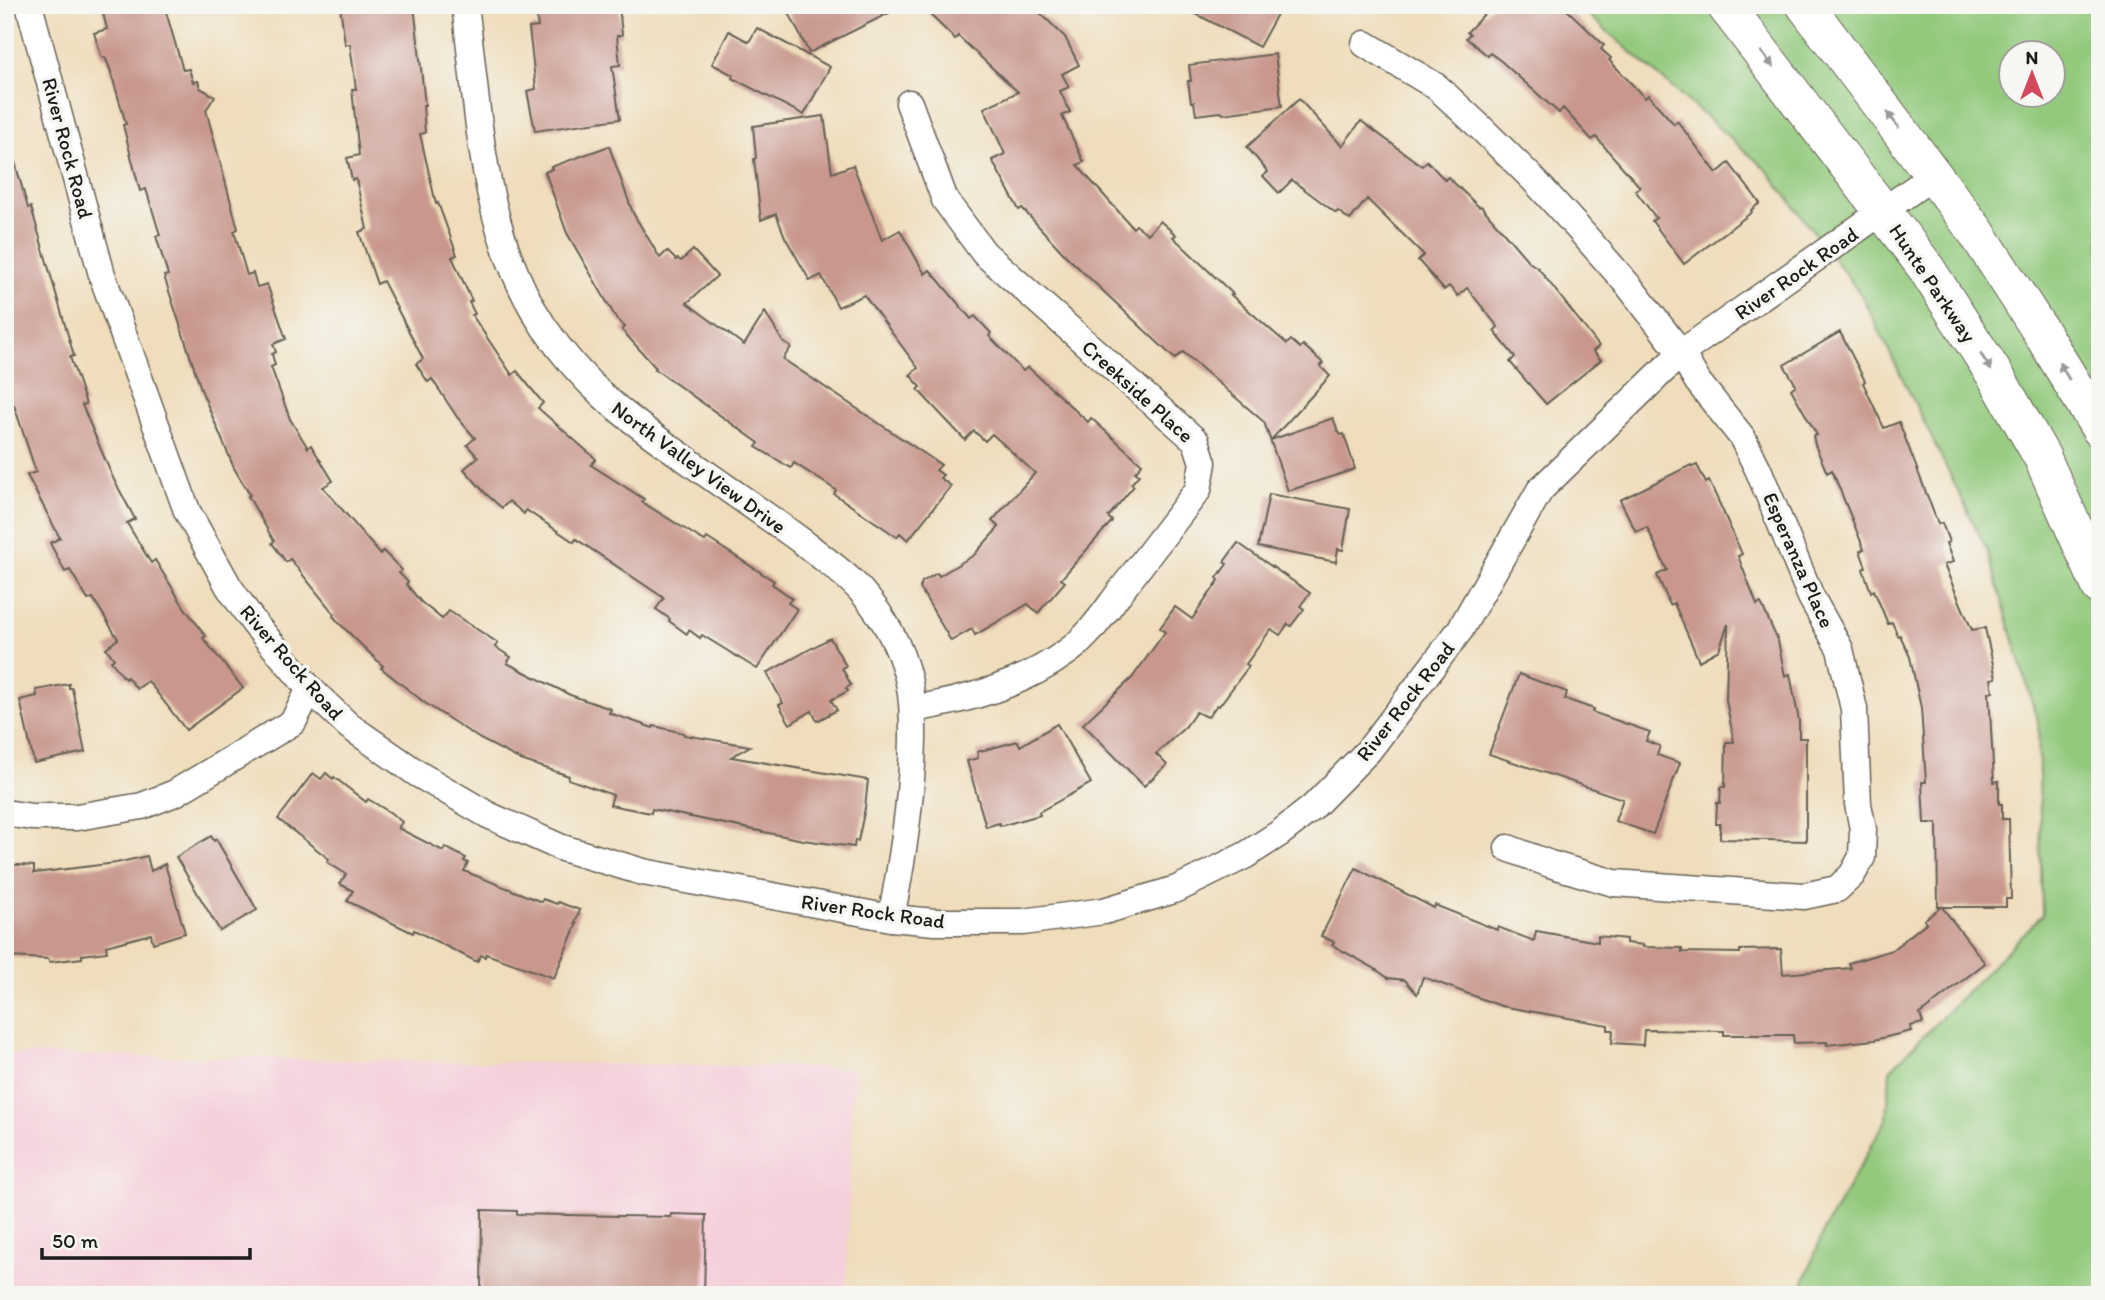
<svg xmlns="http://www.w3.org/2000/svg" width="2105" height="1300" viewBox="0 0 2105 1300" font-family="Itim,sans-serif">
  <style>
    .built { fill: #f5cfda }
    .green { fill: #92c97b; stroke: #57724c; stroke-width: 2; fill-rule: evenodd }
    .building { fill: #c8978d }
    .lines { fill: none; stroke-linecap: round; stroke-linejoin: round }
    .street-casing { stroke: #666054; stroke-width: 29 }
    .secondary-casing { stroke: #666054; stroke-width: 39 }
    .street { stroke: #fff; stroke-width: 26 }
    .secondary { stroke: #fff; stroke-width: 37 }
    .oneway { fill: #999 }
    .labels { text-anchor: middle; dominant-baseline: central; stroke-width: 7; stroke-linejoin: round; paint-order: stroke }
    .street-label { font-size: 21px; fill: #1c1c1c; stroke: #f6f6f2 }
  </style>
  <rect width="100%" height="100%" fill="#f6f6f2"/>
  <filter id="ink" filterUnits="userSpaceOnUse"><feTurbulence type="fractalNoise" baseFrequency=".0143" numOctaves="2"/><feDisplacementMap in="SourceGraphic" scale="14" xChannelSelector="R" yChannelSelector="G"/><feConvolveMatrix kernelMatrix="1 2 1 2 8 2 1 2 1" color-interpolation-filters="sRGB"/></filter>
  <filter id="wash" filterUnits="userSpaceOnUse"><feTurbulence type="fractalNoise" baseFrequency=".00686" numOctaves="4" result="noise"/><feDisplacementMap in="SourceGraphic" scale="28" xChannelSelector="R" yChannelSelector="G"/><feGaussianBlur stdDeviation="1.57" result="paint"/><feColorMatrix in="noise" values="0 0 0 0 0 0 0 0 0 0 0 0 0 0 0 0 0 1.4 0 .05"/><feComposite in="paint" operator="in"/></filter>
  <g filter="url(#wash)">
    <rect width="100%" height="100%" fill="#efddbb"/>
    <path class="built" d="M5,1054L854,1068L846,1295H5Z"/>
    <path class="green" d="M1577,5H2100V1295H1799L1824,1230L1887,1118L1890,1070L2042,915L2038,722L1987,550L1862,296L1767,170ZM2010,52H2052V94H2010Z"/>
    <g id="blocks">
      <g class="building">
        <path d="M101,5H164L183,70L189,69L193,82L198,81L200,88L215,96L206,110L238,229L234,231L247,275L253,273L257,287L267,284L286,339L273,344L276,352L272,354L275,365L271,367L290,419L308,448L311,445L333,481L323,487L380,554L383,551L402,570L399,573L408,582L406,584L421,602L442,619L449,611L498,643L495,647L511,657L507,663L570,695L611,709L609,713L653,728L654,726L684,733V735L750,746L731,757L868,780L865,808L858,841L855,840L854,847L803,840L652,809L651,813L610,805L613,795L568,779L569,776L521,760L480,739L425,703L381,668L383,666L340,624L333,616L334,614L290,559L286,562L272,543L274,541L248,496L250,495L234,468L202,392L164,276L168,275L156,236L160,235L146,189L140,191L123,125L126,124L110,69L105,57L102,58L94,33L107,29Z"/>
        <path d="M340,5H414L425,105H423L425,133L420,134L436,204L438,203L457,255L452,257L472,301L469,302L475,314L472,315L512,375L517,371L543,403L538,408L596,459L591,465L644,499L642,502L701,539L705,541L707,538L774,581L772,584L792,598L788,603L797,609L757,669L702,635L700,638L689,630L687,634L669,621L670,619L656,609L664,598L576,539L574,542L526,510L524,514L509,501L502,508L486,494L464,469L478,457L467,445L475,438L457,417L432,379L428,382L416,364L423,359L383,281L377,284L359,232L367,229L356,179L352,180L347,158L359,155L352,89H356L350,44H345Z"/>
        <path d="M535,5H619L622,35L617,36L620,65L612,66L620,119L535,131L527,91L536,89L529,28L538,27Z"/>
        <path d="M785,5H905L809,53Z"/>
        <path d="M920,5H1032L1065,37L1079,65L1062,74L1069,87L1060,91L1070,112L1062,116L1084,162L1077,165L1133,228L1136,225L1148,234L1160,221L1176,235L1173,237L1233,294L1231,295L1287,344L1291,340L1300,348L1303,345L1323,363L1320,366L1330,376L1271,440L1333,418L1338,431L1341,435L1344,434L1355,469L1288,491L1264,422L1183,352L1175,359L1065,255L1022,208L1019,210L992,160L1005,154L984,108L1018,92L958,36L955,39Z"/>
        <path d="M1179,5H1282L1259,47Z"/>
        <path d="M1493,5H1562L1604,45L1601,49L1611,58L1609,60L1645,98L1648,95L1674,124L1677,121L1717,173L1729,163L1760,203L1751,210L1752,212L1684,264L1652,221L1656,218L1635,190L1640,187L1596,137L1592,140L1563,108L1559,113L1501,61L1490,53L1488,56L1466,38L1470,34L1467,32Z"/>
        <path d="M757,28L830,67L804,115L732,78L733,75L712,64L729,31L749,42Z"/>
        <path d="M1275,54L1282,106L1223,114L1221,112L1196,115L1194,102H1191L1188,81H1191L1189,65Z"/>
        <path d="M1299,99L1342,146L1361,121L1422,166L1427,161L1445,180L1448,177L1479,207L1481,206L1529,262L1538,268L1599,346L1593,351L1601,360L1546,404L1510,362L1515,357L1494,331L1498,327L1467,288L1458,296L1449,286L1444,290L1418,260L1424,255L1367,199L1350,220L1338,211L1336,213L1292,180L1279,193L1263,176L1268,172L1247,147Z"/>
        <path d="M824,116L832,173L853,165L882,240L900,230L925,274L930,270L971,319L975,316L991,333L989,336L1023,371L1028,367L1088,422L1091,418L1142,464L1135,472L1139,475L1131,484L1134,486L1108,517L1112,521L1061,579L1065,582L1038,613L1028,604L975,635L972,629L951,641L920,588L922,582L937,573L939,576L974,555L999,527L992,521L1035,473L992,434L985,441L974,431L965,440L918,390L921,387L910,375L918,368L864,295L838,307L821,275L810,281L785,237L776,214L761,220L754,159L756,158L753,126Z"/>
        <path d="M609,146L633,213L660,258L667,251L676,260L678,259L681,261L693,250L717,276L687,303L744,345L765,312L783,342L791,347L783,359L941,465L936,470L943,475L940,478L951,486L908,540L900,533L897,537L834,494L836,490L794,463L791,468L756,447L759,443L655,369L656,368L622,330L625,327L616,318L567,233L545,172L552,169L551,167Z"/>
        <path d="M12,152L28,208L31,207L74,356L70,357L86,404L82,405L113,478L135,519L127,523L151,563L155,560L184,607L206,636L203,638L243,688L186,730L148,681L137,689L127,677L125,679L111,661L114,659L106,648L118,639L93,598L88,600L70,570L65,572L50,543L60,538L27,475L36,472L14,405L5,407V153Z"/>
        <path d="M1840,332L1865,381L1863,383L1884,428L1899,422L1938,524L1942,523L1949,542L1946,543L1953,562L1944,565L1972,630L1985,628L1996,678L1991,679L1993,692L1989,693L1994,782L1999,781V804H2002V819H2009L2011,899H2006V907H1942L1985,963L1920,1014L1923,1023L1910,1026L1911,1031L1874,1040L1827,1045V1042L1794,1043L1793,1035H1724V1031L1644,1030L1643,1045L1612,1043L1613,1030H1608V1025L1501,1006L1423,977L1417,994L1405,980L1388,978L1374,968L1332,945L1334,942L1321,936L1356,868L1434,908L1435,905L1497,930L1498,927L1534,941L1536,931L1598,942V936L1626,939V943L1643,945V947L1682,948V952L1740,953V950L1781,949L1783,974L1851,968L1849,963L1892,950L1926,923L1924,920L1941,907H1938L1937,823H1924L1922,782H1926L1921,708L1910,657L1900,635L1898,636L1892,622L1888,624L1874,590L1871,592L1863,569L1866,567L1860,551L1864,549L1832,470L1827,473L1815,445L1813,436L1817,435L1791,389L1796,385L1784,365Z"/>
        <path d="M1691,465L1692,467L1697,465L1706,483L1709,481L1722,509L1742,554L1738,556L1757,605L1761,603L1778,641L1785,676L1790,674L1799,721V738H1806V841L1720,839V824H1716L1717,803H1720L1721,787H1725L1726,742H1734L1726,700L1728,624L1719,650L1699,661L1674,603L1670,605L1657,575L1667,570L1647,527L1636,532L1620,500Z"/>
        <path d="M1269,494L1350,509L1343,550L1338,549L1336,562L1258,547Z"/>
        <path d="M1238,543L1310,593L1300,606L1304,609L1291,626L1288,624L1280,635L1271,629L1246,664L1249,666L1219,706L1217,705L1208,717L1196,712L1186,726L1156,754L1167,765L1144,786L1083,724L1132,678L1165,632L1160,628L1175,607L1192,619L1219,580L1217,578L1227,564L1224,562Z"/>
        <path d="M830,638L846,666L842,668L851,685L846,688L848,691L831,700L837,710L817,721L812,711L790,724L779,705L783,703L767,673Z"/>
        <path d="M1519,674L1567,692L1565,699L1594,709L1592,712L1650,732L1646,741L1660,746L1657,755L1680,763L1653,834L1615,821L1623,799L1489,754Z"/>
        <path d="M69,684V688H72L85,752L34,763L20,700L37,696L36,690Z"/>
        <path d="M1057,724L1091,783L1039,812L1040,815L1000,826L999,823L986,827L967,761L978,758L977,752L1018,741L1020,746Z"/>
        <path d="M313,773L321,779L326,773L333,779L334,777L366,802L368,799L391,813L402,822L398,828L443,851L445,847L466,858L464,861L468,863L464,871L542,902L543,899L557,904L558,902L580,910L575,923H577L554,978L486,954L485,957L481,955L477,962L414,930L413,933L347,901L353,891L340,884L346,874L327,862L329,859L278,819Z"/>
        <path d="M211,836L214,841L216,839L257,910L220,931L176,857Z"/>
        <path d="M147,856L151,871L165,864L185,933L153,943L151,934L106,946L107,952L82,955V958L49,962V959L9,957L10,947H5V864L34,866V873L116,863Z"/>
        <path d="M482,1210L517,1211V1214L671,1217V1214L706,1215L704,1295H481Z"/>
      </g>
    </g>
  </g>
  <g filter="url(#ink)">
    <use href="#blocks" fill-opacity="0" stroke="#666054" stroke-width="2"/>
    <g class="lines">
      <defs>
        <g id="street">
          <path d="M29,5L102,275L187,511L229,587L254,623L310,689L349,726L418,774L488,815L562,848L643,872L891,918L935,922H1023L1104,911L1177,889L1246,855L1280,833L1312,808L1369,750L1460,630L1540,490L1681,353L1934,175"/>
          <path d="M465,5C479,114 481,233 544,327C584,386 625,417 683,457C724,487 767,515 808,546C826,561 847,574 862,592C884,617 900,646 908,678C913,698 913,718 913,738C912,799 903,858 891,918"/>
          <path d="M1365,44L1437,87L1481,128L1533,179L1577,227L1629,286L1681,353L1698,382L1742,437L1758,469L1811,597L1840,649L1854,709L1858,804L1863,829L1862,857L1852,875L1837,889L1804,896L1614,883L1550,864L1508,848"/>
          <path d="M909,103L945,200L984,253L1196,441L1203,463L1198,490C1173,523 1148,555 1123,588C1106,610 1090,636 1067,652C1022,685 967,700 913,709"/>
          <path d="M5,813L32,817H77L142,806L175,793L293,722L310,689"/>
        </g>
        <g id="secondary">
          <path d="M1725,5L1924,265L1998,380L2042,457L2100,586"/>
          <path d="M1805,5L1977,233L2041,332L2100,429"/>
        </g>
      </defs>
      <use href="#street" class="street-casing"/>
      <use href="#secondary" class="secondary-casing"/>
      <use href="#street" class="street"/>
      <use href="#secondary" class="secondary"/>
    </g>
    <defs><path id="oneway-solid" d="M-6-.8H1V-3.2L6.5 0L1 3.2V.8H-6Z" transform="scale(1.75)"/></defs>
    <g class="oneway">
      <use href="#oneway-solid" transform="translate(1767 59) rotate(52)"/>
      <use href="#oneway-solid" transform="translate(1893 120) rotate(-127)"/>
      <use href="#oneway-solid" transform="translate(1986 362) rotate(57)"/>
      <use href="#oneway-solid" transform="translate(2064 371) rotate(-121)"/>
    </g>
  </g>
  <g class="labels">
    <g class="street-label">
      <text transform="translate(68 148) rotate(75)">River Rock Road</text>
      <text transform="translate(1796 273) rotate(-35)">River Rock Road</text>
      <text transform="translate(1933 283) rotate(56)">Hunte Parkway</text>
      <text transform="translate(1138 391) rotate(42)">Creekside Place</text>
      <text transform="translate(699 467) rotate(36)">North Valley View Drive</text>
      <text transform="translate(1799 560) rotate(66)">Esperanza Place</text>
      <text transform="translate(292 662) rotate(49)">River Rock Road</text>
      <text transform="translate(1405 701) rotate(-52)">River Rock Road</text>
      <text transform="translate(873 911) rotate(8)">River Rock Road</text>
    </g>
  </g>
  <rect width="2105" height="1300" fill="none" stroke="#f6f6f2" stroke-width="28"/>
  <g transform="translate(2032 74)"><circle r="33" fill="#f6f6f2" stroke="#9f9f9c" stroke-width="2"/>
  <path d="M0-5L12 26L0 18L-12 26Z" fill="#d1495b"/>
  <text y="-10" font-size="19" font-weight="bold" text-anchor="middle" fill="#1c1c1c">N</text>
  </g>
  <path d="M42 1248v10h208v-10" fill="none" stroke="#1c1c1c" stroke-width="3.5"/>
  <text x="52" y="1248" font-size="21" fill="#1c1c1c" stroke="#f6f6f2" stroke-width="5" paint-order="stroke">50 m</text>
</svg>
